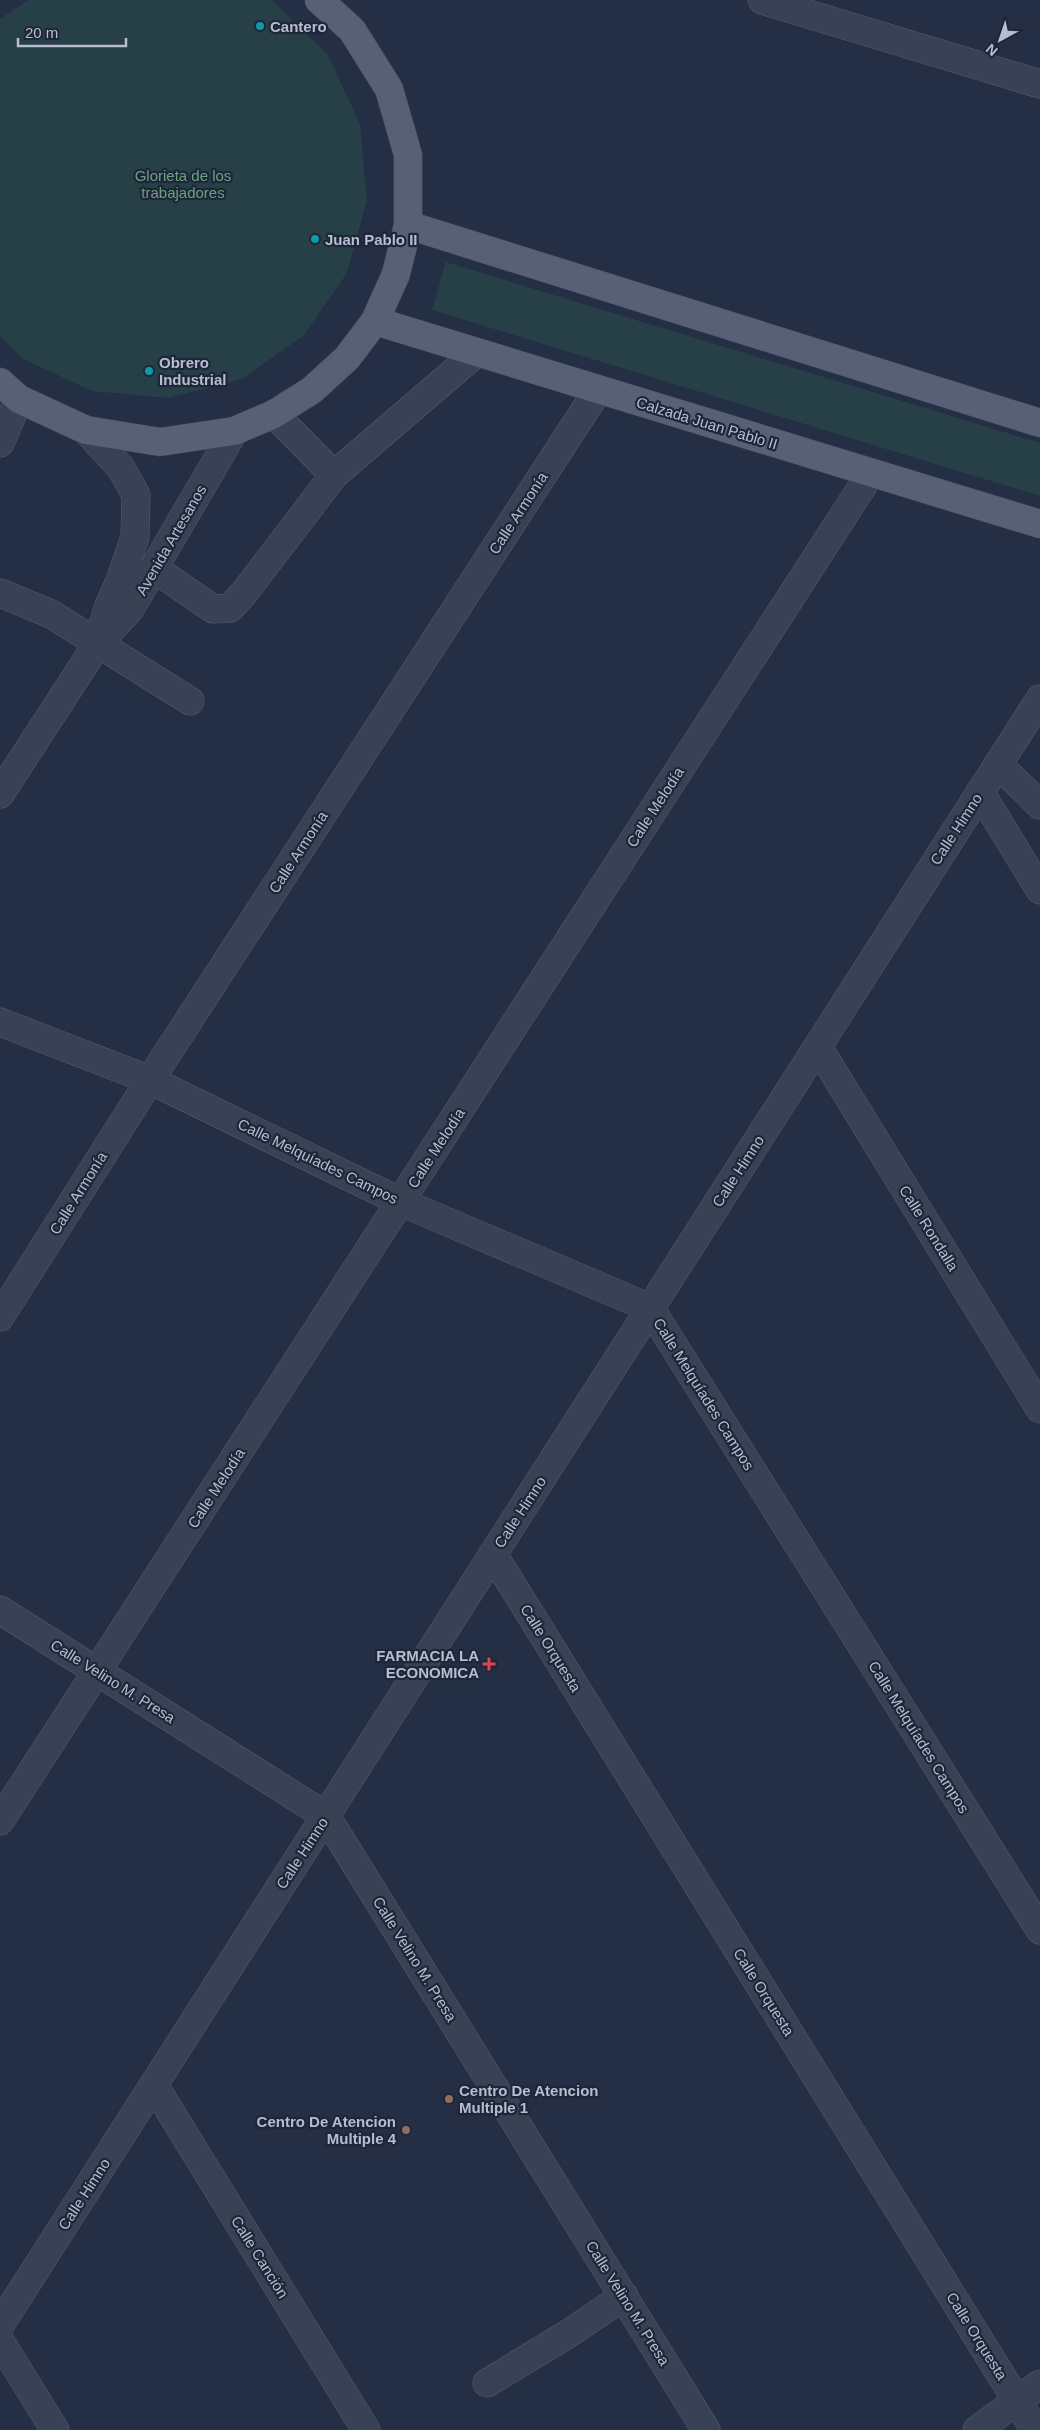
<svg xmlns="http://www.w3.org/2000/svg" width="1040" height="2430" viewBox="0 0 1040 2430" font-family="Arial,sans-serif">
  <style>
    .green { fill: #273f46 }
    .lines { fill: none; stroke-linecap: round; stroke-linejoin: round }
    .minor-casing { stroke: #555c6f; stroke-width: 29 }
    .major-casing { stroke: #434a5e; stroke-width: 29 }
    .minor { stroke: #394155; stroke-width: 28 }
    .major { stroke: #576075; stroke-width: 28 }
    .culture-dot { fill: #0f9aa8; stroke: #1e263a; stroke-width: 2 }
    .health-dot { fill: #e0444e; stroke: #1e263a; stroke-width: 2 }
    .education-dot { fill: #8d6e63; stroke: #1e263a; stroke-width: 2 }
    .labels { text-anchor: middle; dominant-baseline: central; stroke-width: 4.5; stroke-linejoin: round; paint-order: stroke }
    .poi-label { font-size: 15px; font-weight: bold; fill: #b7bdce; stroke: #1e263a; text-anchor: start }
    .park-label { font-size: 15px; fill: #6ca17e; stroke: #1e263a }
    .street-label { font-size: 15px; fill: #b7bdce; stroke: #1e263a }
  </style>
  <rect width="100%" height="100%" fill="#242f45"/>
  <g class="green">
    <path d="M28,0H272L328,55L360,124L367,200L347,273L304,335L242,379L168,398L92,391L23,359L0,336V19Z"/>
    <path d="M446,262L1040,443V496L432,310Z"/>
  </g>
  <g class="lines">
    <defs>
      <g id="minor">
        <path d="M762,0L1040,84"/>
        <path d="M274,414L334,475L476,353"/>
        <path d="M86,430L121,468L136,495L135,537L121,578L108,608L99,639"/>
        <path d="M0,443L19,399"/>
        <path d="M155,569L213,609L230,608L244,593L334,475"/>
        <path d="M0,593L51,614L190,701"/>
        <path d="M998,764L1040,805"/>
        <path d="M980,792L1040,890"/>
        <path d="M0,794L98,643L130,609L234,431"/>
        <path d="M0,1022L150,1080L401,1202L650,1308L1040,1930"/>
        <path d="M818,1047L1040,1409"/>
        <path d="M0,1317L150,1080L598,390"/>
        <path d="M493,1554L1035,2430"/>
        <path d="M0,1610L326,1816L706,2430"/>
        <path d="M0,1821L871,473"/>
        <path d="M154,2085L366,2430"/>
        <path d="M0,2325L1040,699"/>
        <path d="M0,2341L55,2430"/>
        <path d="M487,2383L568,2334L624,2296"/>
        <path d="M977,2430L1040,2384"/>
      </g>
      <g id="major">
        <path d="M408,225L1040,423"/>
        <path d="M375,321L1040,524"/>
        <path d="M0,382L19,399L86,430L160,442L234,431L274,414L312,390L347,358L375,321L396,274L408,225V155L389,89L352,30L319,0"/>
      </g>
    </defs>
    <use href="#minor" class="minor-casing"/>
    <use href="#major" class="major-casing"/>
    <use href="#minor" class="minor"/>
    <use href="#major" class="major"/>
  </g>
  <g class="culture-dot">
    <circle cx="260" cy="26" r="5"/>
    <circle cx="315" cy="239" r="5"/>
    <circle cx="149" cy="371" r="5"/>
  </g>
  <path class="health-dot" d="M486.5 1656.5h5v5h5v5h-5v5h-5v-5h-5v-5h5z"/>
  <g class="education-dot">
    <circle cx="449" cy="2099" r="5"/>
    <circle cx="406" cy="2130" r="5"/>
  </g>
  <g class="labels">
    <g class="poi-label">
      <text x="270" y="26">Cantero</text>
      <text x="325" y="239">Juan Pablo II</text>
      <text x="159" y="362">Obrero<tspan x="159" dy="17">Industrial</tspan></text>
      <text x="479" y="1655" text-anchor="end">FARMACIA LA<tspan x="479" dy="17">ECONOMICA</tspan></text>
      <text x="459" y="2090">Centro De Atencion<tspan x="459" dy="17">Multiple 1</tspan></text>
      <text x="396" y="2121" text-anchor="end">Centro De Atencion<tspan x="396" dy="17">Multiple 4</tspan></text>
    </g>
    <g class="park-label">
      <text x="183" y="175">Glorieta de los<tspan x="183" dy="17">trabajadores</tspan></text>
    </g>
    <g class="street-label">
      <text transform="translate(707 423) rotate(17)">Calzada Juan Pablo II</text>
      <text transform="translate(518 513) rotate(-57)">Calle Armonía</text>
      <text transform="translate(171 540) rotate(-60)">Avenida Artesanos</text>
      <text transform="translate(655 807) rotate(-57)">Calle Melodía</text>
      <text transform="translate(956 829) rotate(-57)">Calle Himno</text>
      <text transform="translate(298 852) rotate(-57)">Calle Armonía</text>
      <text transform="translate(436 1148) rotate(-57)">Calle Melodía</text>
      <text transform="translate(318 1161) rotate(26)">Calle Melquíades Campos</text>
      <text transform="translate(738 1171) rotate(-57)">Calle Himno</text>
      <text transform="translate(78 1193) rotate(-58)">Calle Armonía</text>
      <text transform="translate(929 1228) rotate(58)">Calle Rondalla</text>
      <text transform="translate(704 1394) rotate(58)">Calle Melquíades Campos</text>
      <text transform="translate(216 1488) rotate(-57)">Calle Melodía</text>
      <text transform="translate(520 1512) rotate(-57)">Calle Himno</text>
      <text transform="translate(551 1648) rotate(58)">Calle Orquesta</text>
      <text transform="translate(113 1681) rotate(32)">Calle Velino M. Presa</text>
      <text transform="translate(919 1737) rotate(58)">Calle Melquíades Campos</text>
      <text transform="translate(302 1853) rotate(-57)">Calle Himno</text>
      <text transform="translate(415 1959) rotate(58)">Calle Velino M. Presa</text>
      <text transform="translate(764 1992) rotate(58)">Calle Orquesta</text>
      <text transform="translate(84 2194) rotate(-57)">Calle Himno</text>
      <text transform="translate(260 2257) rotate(58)">Calle Canción</text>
      <text transform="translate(628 2303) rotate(58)">Calle Velino M. Presa</text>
      <text transform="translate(977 2336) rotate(58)">Calle Orquesta</text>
    </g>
  </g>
  <g transform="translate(1000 40) rotate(220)" stroke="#1e263a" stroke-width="4" paint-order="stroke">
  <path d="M0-4L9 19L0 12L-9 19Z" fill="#b7bdce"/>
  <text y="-8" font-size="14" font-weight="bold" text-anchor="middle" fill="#b7bdce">N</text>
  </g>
  <path d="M18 38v8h108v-8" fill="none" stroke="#b7bdce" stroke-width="2.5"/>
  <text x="25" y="38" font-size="15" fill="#b7bdce" stroke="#1e263a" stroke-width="4" paint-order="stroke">20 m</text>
</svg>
